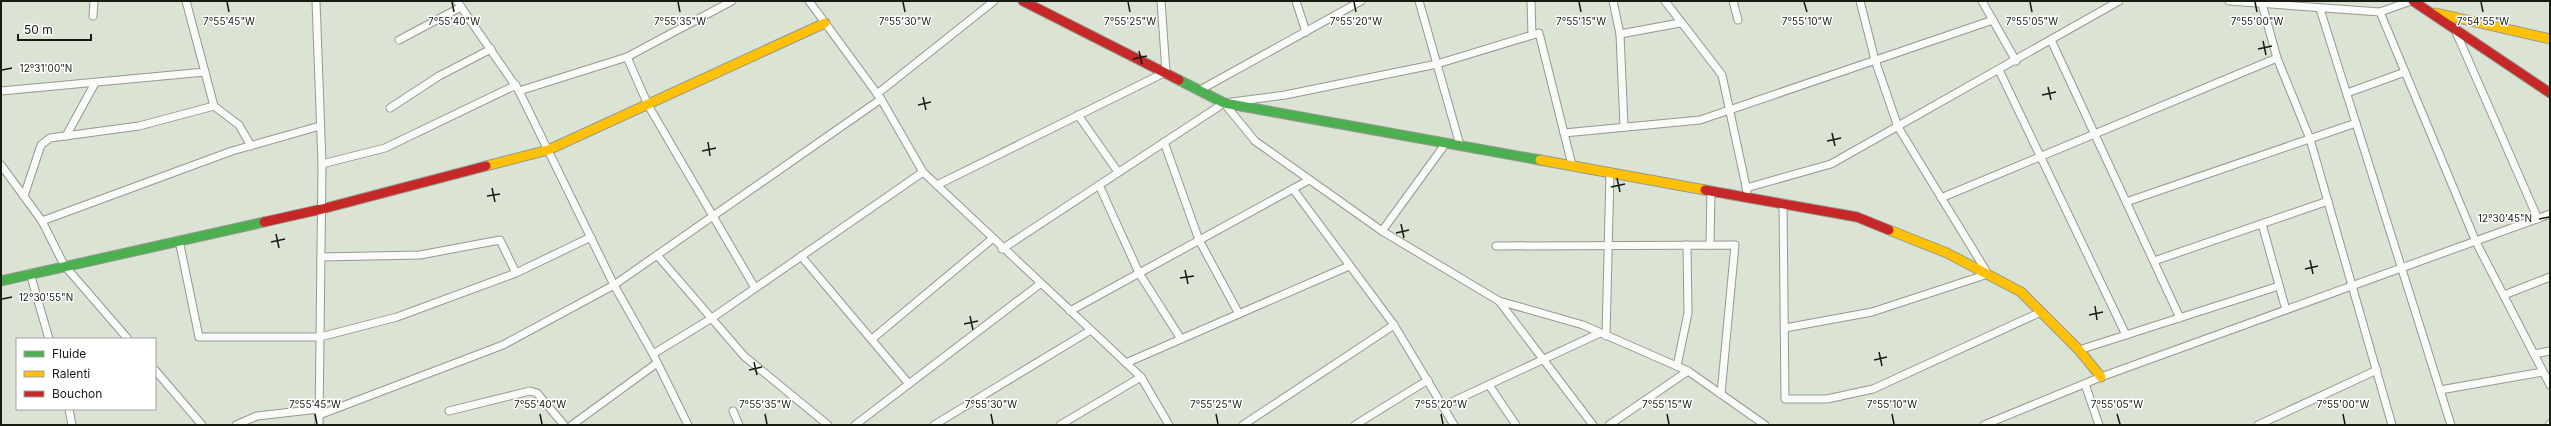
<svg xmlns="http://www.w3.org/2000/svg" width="2551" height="426" viewBox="0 0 2551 426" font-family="Inter,sans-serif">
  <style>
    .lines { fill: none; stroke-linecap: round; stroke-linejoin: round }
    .street-casing { stroke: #949a8f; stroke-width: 9 }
    .fast-casing { stroke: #949a8f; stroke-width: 11 }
    .slow-casing { stroke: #949a8f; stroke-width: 11 }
    .jam-casing { stroke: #949a8f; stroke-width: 11 }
    .street { stroke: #fafbf9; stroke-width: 7 }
    .fast { stroke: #4caf50; stroke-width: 9 }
    .slow { stroke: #ffc107; stroke-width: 9 }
    .jam { stroke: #c62828; stroke-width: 9 }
    .ticks { fill: none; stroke: #171c13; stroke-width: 1.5 }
    .ticks-label { font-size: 10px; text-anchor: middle; fill: #171c13; stroke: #fff; stroke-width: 3; stroke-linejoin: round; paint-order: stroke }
  </style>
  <rect width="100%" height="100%" fill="#dbe3d4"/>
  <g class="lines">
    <defs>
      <g id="street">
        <path d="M186,1L214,106L239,125L251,146"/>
        <path d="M316,1L322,164L319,425"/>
        <path d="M457,1L519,91L614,285L653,354L688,425"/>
        <path d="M809,1L881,99L923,172L1141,377L1169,425"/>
        <path d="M1296,1L1306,32"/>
        <path d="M1419,1L1460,145"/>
        <path d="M1531,1L1532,35"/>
        <path d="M1613,1L1620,34L1624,127"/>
        <path d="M1665,1L1722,75L1747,191"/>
        <path d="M1733,1L1738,20"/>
        <path d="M1982,1L2016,61"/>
        <path d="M2229,1L2380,12L2411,1"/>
        <path d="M2262,4L2277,58L2310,139L2392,425"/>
        <path d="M2320,9L2451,425"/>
        <path d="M2380,12L2476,242L2550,385"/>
        <path d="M93,16L94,1"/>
        <path d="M2456,32L2538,219"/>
        <path d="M1620,34L1680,23"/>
        <path d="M399,40L461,7"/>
        <path d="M2051,40L2180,318"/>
        <path d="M627,57L648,105L755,288"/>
        <path d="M1999,70L2126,335"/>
        <path d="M1200,90L1361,1"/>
        <path d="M1,91L205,72"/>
        <path d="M519,91L627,57L732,1"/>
        <path d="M2347,93L2405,72"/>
        <path d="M877,94L994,1"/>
        <path d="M1224,103L1255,141L1382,231L1499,301L1583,325L1688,371L1765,425"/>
        <path d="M390,108L439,76L491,49"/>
        <path d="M1078,115L1118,172"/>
        <path d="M1564,133L1700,120L1993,20"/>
        <path d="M66,136L95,83"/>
        <path d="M1164,142L1199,240L1239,314"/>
        <path d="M322,164L385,148L516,85"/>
        <path d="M1,165L42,221L64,265L128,339"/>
        <path d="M937,185L1166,72L1161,1"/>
        <path d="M1099,185L1139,273L1181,339"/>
        <path d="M1746,188L1831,164L2119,1"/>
        <path d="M1293,189L1394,325L1454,425"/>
        <path d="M24,196L41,145L50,138L139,126L214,106"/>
        <path d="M1941,198L2277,58"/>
        <path d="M2126,202L2356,123"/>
        <path d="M1783,203L1785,399H1827L1873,389L2041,312"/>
        <path d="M42,221L232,151L320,126"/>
        <path d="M2262,224L2286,310"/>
        <path d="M1382,231L1446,143"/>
        <path d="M179,240L199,337H320L397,317L516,273L591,237"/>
        <path d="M1710,245L1711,190"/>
        <path d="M1496,246L1735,245L1721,394"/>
        <path d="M1002,249L1224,103L1285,95L1437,64L1539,33L1572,165"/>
        <path d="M657,255L744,356L828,425"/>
        <path d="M801,256L909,384"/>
        <path d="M321,257L420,255L500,240L516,273"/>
        <path d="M2154,261L2328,201"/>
        <path d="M30,273L49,339"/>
        <path d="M2504,295L2550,277"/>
        <path d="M1499,301L1593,425"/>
        <path d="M1070,311L1309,180"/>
        <path d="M1785,328L1872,312L1988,274L1898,127L1875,60L1860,1"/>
        <path d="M1606,336L1610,172"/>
        <path d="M872,339L992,239"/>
        <path d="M2079,350L2279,286"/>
        <path d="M653,354L712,318L923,172"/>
        <path d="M2534,354L2550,351"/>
        <path d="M1126,363L1349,266"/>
        <path d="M1677,366L1688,313L1687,245"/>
        <path d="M155,370L202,425"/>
        <path d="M2085,384L2099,425"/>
        <path d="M1489,385L1516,425"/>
        <path d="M2440,390L2543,372"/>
        <path d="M1443,406L1600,333"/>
        <path d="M69,409L72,425"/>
        <path d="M449,411L530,391L537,393L564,425"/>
        <path d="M733,411L739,425"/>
        <path d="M319,415L503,345L614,285L881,99"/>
        <path d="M236,425L257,416L319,409"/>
        <path d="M572,425L657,363"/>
        <path d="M855,425L1040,284"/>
        <path d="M934,425L1091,330"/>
        <path d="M1060,425L1141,377"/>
        <path d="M1243,425L1394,325"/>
        <path d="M1355,425L1428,380"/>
        <path d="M1609,425L1688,371"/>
        <path d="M1984,425L2101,377L2550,214"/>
        <path d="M2258,425L2377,370"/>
        <path d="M2549,425L2550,424"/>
      </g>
      <g id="fast">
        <path d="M1179,80L1224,103L1540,160"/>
        <path d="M1,281L264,222"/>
      </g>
      <g id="slow">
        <path d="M2436,13L2550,39"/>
        <path d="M1540,160L1705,190"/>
        <path d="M486,166L548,150L825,23"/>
        <path d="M1889,230L1947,253L2021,292L2079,350L2101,377"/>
      </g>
      <g id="jam">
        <path d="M1023,1L1179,80"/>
        <path d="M2413,1L2550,93"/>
        <path d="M1705,190L1857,217L1889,230"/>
        <path d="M264,222L322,209L486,166"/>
      </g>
    </defs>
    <use href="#street" class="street-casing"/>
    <use href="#fast" class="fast-casing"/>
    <use href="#slow" class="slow-casing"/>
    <use href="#jam" class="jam-casing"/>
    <use href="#street" class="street"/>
    <use href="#fast" class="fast"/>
    <use href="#slow" class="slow"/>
    <use href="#jam" class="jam"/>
  </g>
  <path class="ticks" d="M227,2L229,12M452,2L454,12M678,2L680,12M903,2L905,12M1128,2L1130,12M1354,2L1356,12M1579,2L1581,12M1804,2L1807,12M2030,2L2032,12M2255,2L2257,12M2481,2L2483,12M2263,41L2266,55M2258,49L2272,46M1139,51L1142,64M1133,59L1147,56M2,70L12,68M2048,87L2051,100M2042,95L2056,92M923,97L926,110M918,105L931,102M1832,133L1835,146M1827,141L1841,138M708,142L710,156M702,151L716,148M1617,178L1620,192M1611,187L1625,184M492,188L495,202M487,196L500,194M2539,219L2549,217M1401,224L1404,238M1396,233L1409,230M276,234L279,248M271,242L285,239M2310,260L2313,274M2305,269L2318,266M1185,270L1188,284M1180,278L1194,276M2,299L12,297M2095,306L2097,320M2089,315L2103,312M970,316L973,330M964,324L978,321M1879,352L1882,366M1874,360L1887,357M754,362L757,375M749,370L762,367M315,414L317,424M540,414L542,424M765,414L767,424M991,414L993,424M1216,414L1218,424M1441,414L1443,424M1667,414L1669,424M1892,414L1894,424M2117,414L2120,424M2343,414L2345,424"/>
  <g class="ticks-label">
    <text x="229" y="25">7°55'45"W</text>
    <text x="454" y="25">7°55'40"W</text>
    <text x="680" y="25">7°55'35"W</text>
    <text x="905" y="25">7°55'30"W</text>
    <text x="1130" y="25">7°55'25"W</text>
    <text x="1356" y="25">7°55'20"W</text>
    <text x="1581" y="25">7°55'15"W</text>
    <text x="1807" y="25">7°55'10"W</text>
    <text x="2032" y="25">7°55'05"W</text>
    <text x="2257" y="25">7°55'00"W</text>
    <text x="2483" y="25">7°54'55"W</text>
    <text x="46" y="72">12°31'00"N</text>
    <text x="2505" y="222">12°30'45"N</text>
    <text x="46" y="301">12°30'55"N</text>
    <text x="315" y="408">7°55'45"W</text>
    <text x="540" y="408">7°55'40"W</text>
    <text x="765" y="408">7°55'35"W</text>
    <text x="991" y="408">7°55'30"W</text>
    <text x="1216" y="408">7°55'25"W</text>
    <text x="1441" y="408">7°55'20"W</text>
    <text x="1667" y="408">7°55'15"W</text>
    <text x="1892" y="408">7°55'10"W</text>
    <text x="2117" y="408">7°55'05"W</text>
    <text x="2343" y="408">7°55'00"W</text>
  </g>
  <rect width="2551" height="426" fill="none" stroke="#171c13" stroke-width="4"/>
  <rect x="16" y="338" width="140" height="72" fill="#ffffff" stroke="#a2a4a1"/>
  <rect x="24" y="351" width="20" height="6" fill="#4caf50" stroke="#a2a4a1"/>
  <text x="52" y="358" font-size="12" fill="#171c13">Fluide</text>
  <rect x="24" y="371" width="20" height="6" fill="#ffc107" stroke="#a2a4a1"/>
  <text x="52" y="378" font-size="12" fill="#171c13">Ralenti</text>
  <rect x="24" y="391" width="20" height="6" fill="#c62828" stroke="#a2a4a1"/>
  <text x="52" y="398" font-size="12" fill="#171c13">Bouchon</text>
  <path d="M18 34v6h73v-6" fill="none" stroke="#171c13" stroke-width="2"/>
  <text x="24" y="34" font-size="12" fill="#171c13" stroke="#ffffff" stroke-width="3" paint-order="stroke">50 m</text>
</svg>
